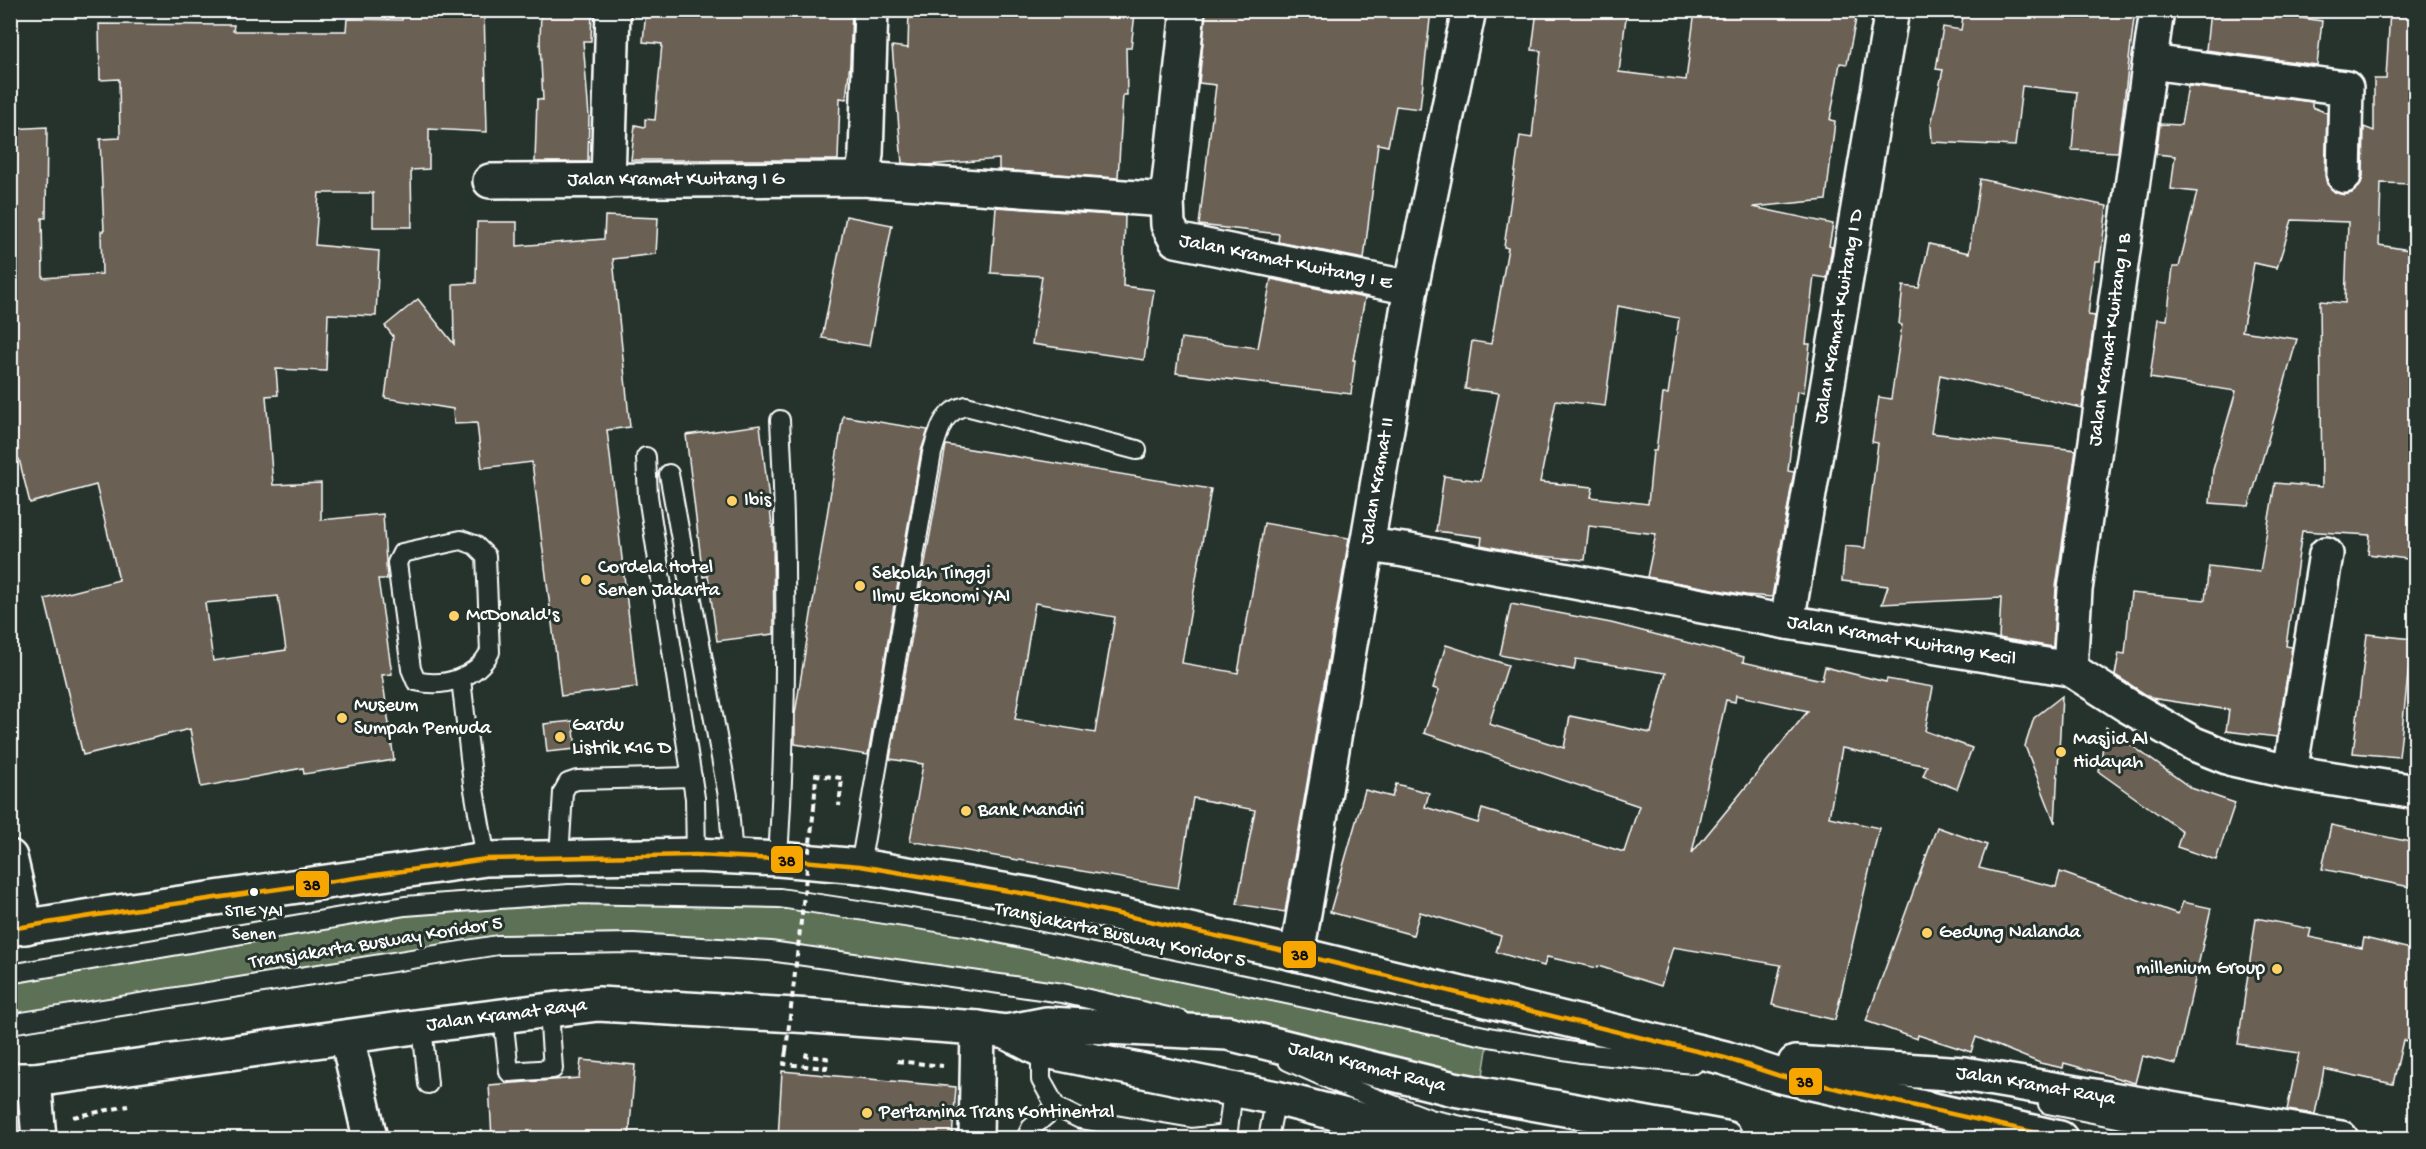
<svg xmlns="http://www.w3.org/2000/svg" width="2426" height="1149" viewBox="0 0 2426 1149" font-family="'Gochi Hand',sans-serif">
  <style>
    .green { fill: #5c7155; stroke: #aeb8aa; stroke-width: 1.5 }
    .building { fill: #6a6053; stroke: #fff; stroke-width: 1.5; fill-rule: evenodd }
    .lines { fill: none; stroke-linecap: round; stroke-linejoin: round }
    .lane-casing { stroke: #fff; stroke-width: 22 }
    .street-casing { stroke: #fff; stroke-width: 38 }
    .secondary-casing { stroke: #fff; stroke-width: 38 }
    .primary-casing { stroke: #fff; stroke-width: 38 }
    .path { stroke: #fff; stroke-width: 4; stroke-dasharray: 6 4.5; stroke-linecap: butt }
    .lane { stroke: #26332d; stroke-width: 18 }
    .street { stroke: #26332d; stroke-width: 33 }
    .secondary { stroke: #26332d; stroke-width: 33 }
    .primary { stroke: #26332d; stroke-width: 33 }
    .path-bridge { stroke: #fff; stroke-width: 4; stroke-dasharray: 6 4.5; stroke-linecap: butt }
    .bus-1-casing { stroke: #26332d; stroke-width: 9 }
    .bus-1 { stroke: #f7a600; stroke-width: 4.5 }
    .poi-dot { fill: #ffd166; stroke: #26332d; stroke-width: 2 }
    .bus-dot { fill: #fff; stroke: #26332d; stroke-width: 2 }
    .labels { text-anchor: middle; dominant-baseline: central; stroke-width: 6; stroke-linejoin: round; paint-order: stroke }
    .bus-label { font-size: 18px; fill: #fff; stroke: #26332d }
    .street-label { font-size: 20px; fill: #fff; stroke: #26332d }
    .poi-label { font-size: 20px; fill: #fff; stroke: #26332d; text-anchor: start }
    .line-badge { stroke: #26332d; stroke-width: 2 }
    .pale-badge-label { font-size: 16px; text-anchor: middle; font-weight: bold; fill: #111 }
  </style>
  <rect width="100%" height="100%" fill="#26332d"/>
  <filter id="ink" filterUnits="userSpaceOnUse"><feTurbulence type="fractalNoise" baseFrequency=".0167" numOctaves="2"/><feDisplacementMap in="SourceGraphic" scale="12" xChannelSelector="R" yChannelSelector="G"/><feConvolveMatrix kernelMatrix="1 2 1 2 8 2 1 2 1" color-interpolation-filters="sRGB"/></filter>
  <g filter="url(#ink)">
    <path class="green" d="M780,898L1489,1037L1480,1094L1157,1013L788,953L486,948L11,1024V974L431,904Z"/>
    <g class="building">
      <path d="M447,10H484L487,132L429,129V169L411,170L412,227H373V193H319L315,245L379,251L376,316L328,314L326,371L276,369L278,395L266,396L273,485L321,483V520L383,514L387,579H378L392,674L382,675L394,760L304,774L303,768L201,787L190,729L83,755L45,599L119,580L96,485L30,503L19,459L10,460V129L47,127L46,218H42L43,278L102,274L101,231H104L100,139L120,138L119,79L100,80L99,24L234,25L233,31H346L347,19L402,20V12L446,13ZM278,596L286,650L213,661L205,603Z"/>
      <path d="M541,10H592L591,41H583L589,116L588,162H535L537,99L543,100L540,42Z"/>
      <path d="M646,10H852L850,63L846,99L840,98L838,160H631L635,125L645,127V119L655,120L662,44L643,42Z"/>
      <path d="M909,10H1112L1135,13L1131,48H1126L1127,95H1123L1118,178L999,170V159L927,165L902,163L892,46L908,48Z"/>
      <path d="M1206,10H1431L1420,109L1396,106L1388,146L1378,144L1364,259L1278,242L1279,234L1199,225L1216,85L1199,83Z"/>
      <path d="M1537,10H1627L1619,72L1686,80L1695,10H1840L1857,14L1847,64L1840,63L1830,120L1835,121L1826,200L1753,207L1833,224L1829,246L1832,247L1827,278L1814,276L1806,344H1810L1804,392L1797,391L1788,471L1794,472L1772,597L1746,595L1647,577L1656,534L1589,526L1585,560L1530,555L1481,545L1482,537L1436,531L1444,476L1481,481L1499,393L1465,389L1472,341L1491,344L1508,248L1504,247L1520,136L1532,138L1541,51L1532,50ZM1618,306L1679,318L1668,394H1663L1656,451H1653L1648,504L1591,497L1593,487L1540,482L1556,400L1605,406Z"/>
      <path d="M1964,10H2135L2118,152L2072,150L2077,92L2022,86L2015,146L1932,142L1931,125L1943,70L1936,69L1943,27L1961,30Z"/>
      <path d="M2210,10H2274V14L2322,21L2317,65L2206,50Z"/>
      <path d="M2390,10H2415V184L2381,183L2379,245L2415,251V560L2368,554L2370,535L2302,531L2286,646L2292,647L2277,737L2226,731L2229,710L2151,698L2115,675L2119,653L2125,654L2131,593L2205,600L2209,566L2260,572L2275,483L2322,487L2320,301L2345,303L2348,222L2292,220L2277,268L2254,263L2242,331L2297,339L2249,506L2210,503L2213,470L2236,391L2150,378L2158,319L2167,320L2173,267H2179L2197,192L2171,189L2175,156L2156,154L2160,124L2181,125L2188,86L2312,102V107L2327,113L2325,176L2327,184L2335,192L2344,195L2352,193L2360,186L2363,177L2364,127L2374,131V79H2386Z"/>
      <path d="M1980,179L2107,206L2100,261H2095L2088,315L2095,316L2082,408L1940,375L1931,433L2076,450L2056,587L2053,647L1999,638L2001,598L1882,604L1888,586L1842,581L1845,546L1865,548L1878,443L1872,442L1879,397L1891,399L1902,325L1899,324L1903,286L1919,288L1929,244L1969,253Z"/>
      <path d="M996,207L1125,216L1123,286L1154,290L1144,360L1032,344L1042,276L991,273Z"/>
      <path d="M605,216L658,218L656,254L613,259L630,427L607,430L637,687L561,696L532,462L482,468L477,423L454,424L453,409L385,398L393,336L385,326L418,299L454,344L453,284L476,283L477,222H517V246L604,239Z"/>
      <path d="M846,216L892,225L869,346L822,338Z"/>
      <path d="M1271,279L1365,298L1353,360H1355L1351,394L1176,373L1181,338L1258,348Z"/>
      <path d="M843,416L928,430L921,451L868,755L795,744V714Z"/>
      <path d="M760,425L773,534L774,634L717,641L708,576L703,577L686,435Z"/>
      <path d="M946,445L1211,489L1182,663L1238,673L1264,523L1349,538L1285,912L1237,904L1255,810L1193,798L1178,888L910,841L923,764L890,759ZM1035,603L1115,617L1095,733L1015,719Z"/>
      <path d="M1511,604L1611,623L1744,657L1743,662L1822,680L1825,667L1886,682L1887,679L1933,687L1925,731L1972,748L1957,789L1923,776L1927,766L1842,748L1829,817L1879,828L1835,1020L1772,1005L1781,965L1673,947L1661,986L1598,966L1597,968L1547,957L1544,966L1496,952L1501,936L1420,912L1413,935L1330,912L1365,790L1392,797L1396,784L1429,793L1425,807L1478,823L1482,809L1624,852L1639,806L1424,733L1439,690L1433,688L1446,645L1508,665L1489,724L1564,748L1570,716L1651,733L1666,673L1576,659L1574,670L1500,655ZM1736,695L1808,711L1692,853L1726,700L1735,702Z"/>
      <path d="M2367,634L2412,639L2399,757L2353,753Z"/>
      <path d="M2062,696L2055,823L2025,746L2034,718Z"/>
      <path d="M573,721L576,749L547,752L544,724Z"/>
      <path d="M2106,727L2191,788L2235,803L2216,860L2177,847L2182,831L2099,772Z"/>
      <path d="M2331,825L2415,843V888L2322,869Z"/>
      <path d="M1937,827L1987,845L1979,868L2056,887L2060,872L2178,914L2183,902L2211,908L2176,1064L2142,1056L2135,1083L2064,1063L2063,1068L2040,1063L1976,1037L1971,1052L1918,1035L1917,1039L1866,1021Z"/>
      <path d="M2256,918L2311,929L2309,937L2362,948L2364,938L2415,950V1043L2403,1040L2393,1084L2324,1069L2315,1114L2287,1110L2299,1053L2238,1044Z"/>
      <path d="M581,1060L635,1065L629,1138H492L489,1085L579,1078Z"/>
      <path d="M782,1071L956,1087L952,1138H778Z"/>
    </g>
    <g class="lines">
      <defs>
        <g id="lane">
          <path d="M646,457L648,496L695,798L696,855"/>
          <path d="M669,474L728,796L733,857"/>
          <path d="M461,540L475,545L486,556L490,652C476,678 444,688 416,681L411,669L397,563L402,553Z"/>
          <path d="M461,679L473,784L486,859"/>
          <path d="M559,858L563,792L568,783L577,780L692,777"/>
          <path d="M778,859C787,713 788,566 780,420"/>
          <path d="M860,866L932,453C939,431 942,411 966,406L1137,450"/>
          <path d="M10,974L405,906L569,894L780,898L970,927L1489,1037L1580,1053L1694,1064"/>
          <path d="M503,1016L509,1072L553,1069L549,1011"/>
          <path d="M10,1024L498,945L633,943L770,951L1062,993L1181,1020"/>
          <path d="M422,1026L428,1084"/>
          <path d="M1041,1050V1080L1056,1107L1080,1119L1192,1138L1227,1134"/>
          <path d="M1288,1061L1351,1089L1430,1119L1516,1138"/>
          <path d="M2048,1104L2216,1138"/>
          <path d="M1026,1138L1031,1128L1056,1107"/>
          <path d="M1227,1138L1233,1090"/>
          <path d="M1268,1138L1276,1098"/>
        </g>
        <g id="street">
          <path id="s1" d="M1188,10L1167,200L1168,225L1176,240L1411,288"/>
          <path d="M2150,62L2346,88L2344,176"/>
          <path d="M862,179L866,154L871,10"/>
          <path id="s2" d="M490,181L862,179L1167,200"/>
          <path d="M608,181L613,10"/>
          <path id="s3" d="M1367,545L1404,550L1787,622L2070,669L2128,706L2194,744L2232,759L2290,772L2416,792"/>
          <path id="s4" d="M1787,622L1892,10"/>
          <path id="s5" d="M2070,669L2075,590L2157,10"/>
          <path d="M2290,772L2326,554"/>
          <path d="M10,857L26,927"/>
          <path id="s6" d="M1297,954L1411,288L1469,10"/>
          <path d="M976,1138L978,1028"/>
        </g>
        <g id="secondary">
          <path d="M347,1037L370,1138"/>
          <path d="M34,1080L39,1138"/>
        </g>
        <g id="primary">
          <path d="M10,929L97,915L486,859L696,855L778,859L860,866L1038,896L1297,954L1725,1058L1780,1076L2060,1138"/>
          <path id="s7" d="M1006,1032L1047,1024L1228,1033L1454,1089L1725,1138"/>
          <path id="s8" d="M1795,1063L1964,1074L2341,1138"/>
          <path id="s9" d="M10,1080H34L94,1072L422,1026L598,1004L812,1016L978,1028L1006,1032L1041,1050L1276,1098L1432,1138"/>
        </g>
      </defs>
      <use href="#lane" class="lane-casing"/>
      <use href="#street" class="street-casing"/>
      <use href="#secondary" class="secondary-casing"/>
      <use href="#primary" class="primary-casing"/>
      <g class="path">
        <path d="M814,808L816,775L842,778L839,806"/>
        <path d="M786,1051L784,1064L826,1068L827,1058L806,1056L808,1050"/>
        <path d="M897,1061L943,1066"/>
        <path d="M73,1117L128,1106"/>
      </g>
      <use href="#lane" class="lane"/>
      <use href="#street" class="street"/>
      <use href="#secondary" class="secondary"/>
      <use href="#primary" class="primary"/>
      <path class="path-bridge" d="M786,1051L814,808"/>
      <defs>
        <path id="bus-1" d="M10,929L97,915L486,859L696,855L778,859L860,866L1038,896L1297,954L1725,1058L1780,1076L2060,1138"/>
      </defs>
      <use href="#bus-1" class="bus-1-casing"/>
      <use href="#bus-1" class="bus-1"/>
    </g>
  </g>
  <g class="poi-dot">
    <circle cx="732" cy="501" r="6"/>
    <circle cx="586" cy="580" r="6"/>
    <circle cx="860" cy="586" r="6"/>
    <circle cx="454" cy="616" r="6"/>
    <circle cx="342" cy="718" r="6"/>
    <circle cx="560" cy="737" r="6"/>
    <circle cx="2061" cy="752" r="6"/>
    <circle cx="966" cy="811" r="6"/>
    <circle cx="1927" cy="933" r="6"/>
    <circle cx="2277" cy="969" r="6"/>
    <circle cx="867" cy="1113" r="6"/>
  </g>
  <circle class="bus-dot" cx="254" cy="892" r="5"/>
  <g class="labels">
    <g class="bus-label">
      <text x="254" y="912">STIE YAI<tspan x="254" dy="23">Senen</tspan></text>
    </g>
    <g class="street-label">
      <text stroke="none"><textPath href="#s2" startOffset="186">Jalan Kramat Kwitang I G</textPath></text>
      <text stroke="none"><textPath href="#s1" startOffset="345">Jalan Kramat Kwitang I E</textPath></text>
      <text stroke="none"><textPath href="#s4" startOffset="310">Jalan Kramat Kwitang I D</textPath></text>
      <text stroke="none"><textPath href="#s5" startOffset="332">Jalan Kramat Kwitang I B</textPath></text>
      <text stroke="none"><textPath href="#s6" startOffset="480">Jalan Kramat II</textPath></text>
      <text stroke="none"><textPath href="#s3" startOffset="543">Jalan Kramat Kwitang Kecil</textPath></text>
      <text transform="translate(1120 936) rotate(12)">Transjakarta Busway Koridor 5</text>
      <text transform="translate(376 944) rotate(-9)">Transjakarta Busway Koridor 5</text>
      <text stroke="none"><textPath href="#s9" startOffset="501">Jalan Kramat Raya</textPath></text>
      <text stroke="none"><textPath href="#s7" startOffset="366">Jalan Kramat Raya</textPath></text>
      <text stroke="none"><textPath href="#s8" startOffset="242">Jalan Kramat Raya</textPath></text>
    </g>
    <g class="poi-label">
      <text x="744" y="501">Ibis</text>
      <text x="598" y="568">Cordela Hotel<tspan x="598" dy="23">Senen Jakarta</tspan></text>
      <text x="872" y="574">Sekolah Tinggi<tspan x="872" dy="23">Ilmu Ekonomi YAI</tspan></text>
      <text x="466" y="616">McDonald's</text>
      <text x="354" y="706">Museum<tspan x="354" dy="23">Sumpah Pemuda</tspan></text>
      <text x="572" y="726">Gardu<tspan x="572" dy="23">Listrik K16 D</tspan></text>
      <text x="2073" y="740">Masjid Al<tspan x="2073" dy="23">Hidayah</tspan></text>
      <text x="978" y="811">Bank Mandiri</text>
      <text x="1939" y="933">Gedung Nalanda</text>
      <text x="2265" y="969" text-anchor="end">millenium Group</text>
      <text x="879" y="1113">Pertamina Trans Kontinental</text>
    </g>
  </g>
  <g class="line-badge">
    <rect x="770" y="845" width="34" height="29" rx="6" fill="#f7a600"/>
    <rect x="295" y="870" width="35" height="28" rx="6" fill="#f7a600"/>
    <rect x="1282" y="940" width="35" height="29" rx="6" fill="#f7a600"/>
    <rect x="1788" y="1067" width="35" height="29" rx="6" fill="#f7a600"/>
  </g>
  <g class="pale-badge-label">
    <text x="787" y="866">38</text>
    <text x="312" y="890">38</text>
    <text x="1300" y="960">38</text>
    <text x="1805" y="1087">38</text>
  </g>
  <rect width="2426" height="1149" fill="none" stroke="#26332d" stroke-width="36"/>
  <rect x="18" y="18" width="2390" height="1113" fill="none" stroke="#fff" stroke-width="2" filter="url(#ink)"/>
</svg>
